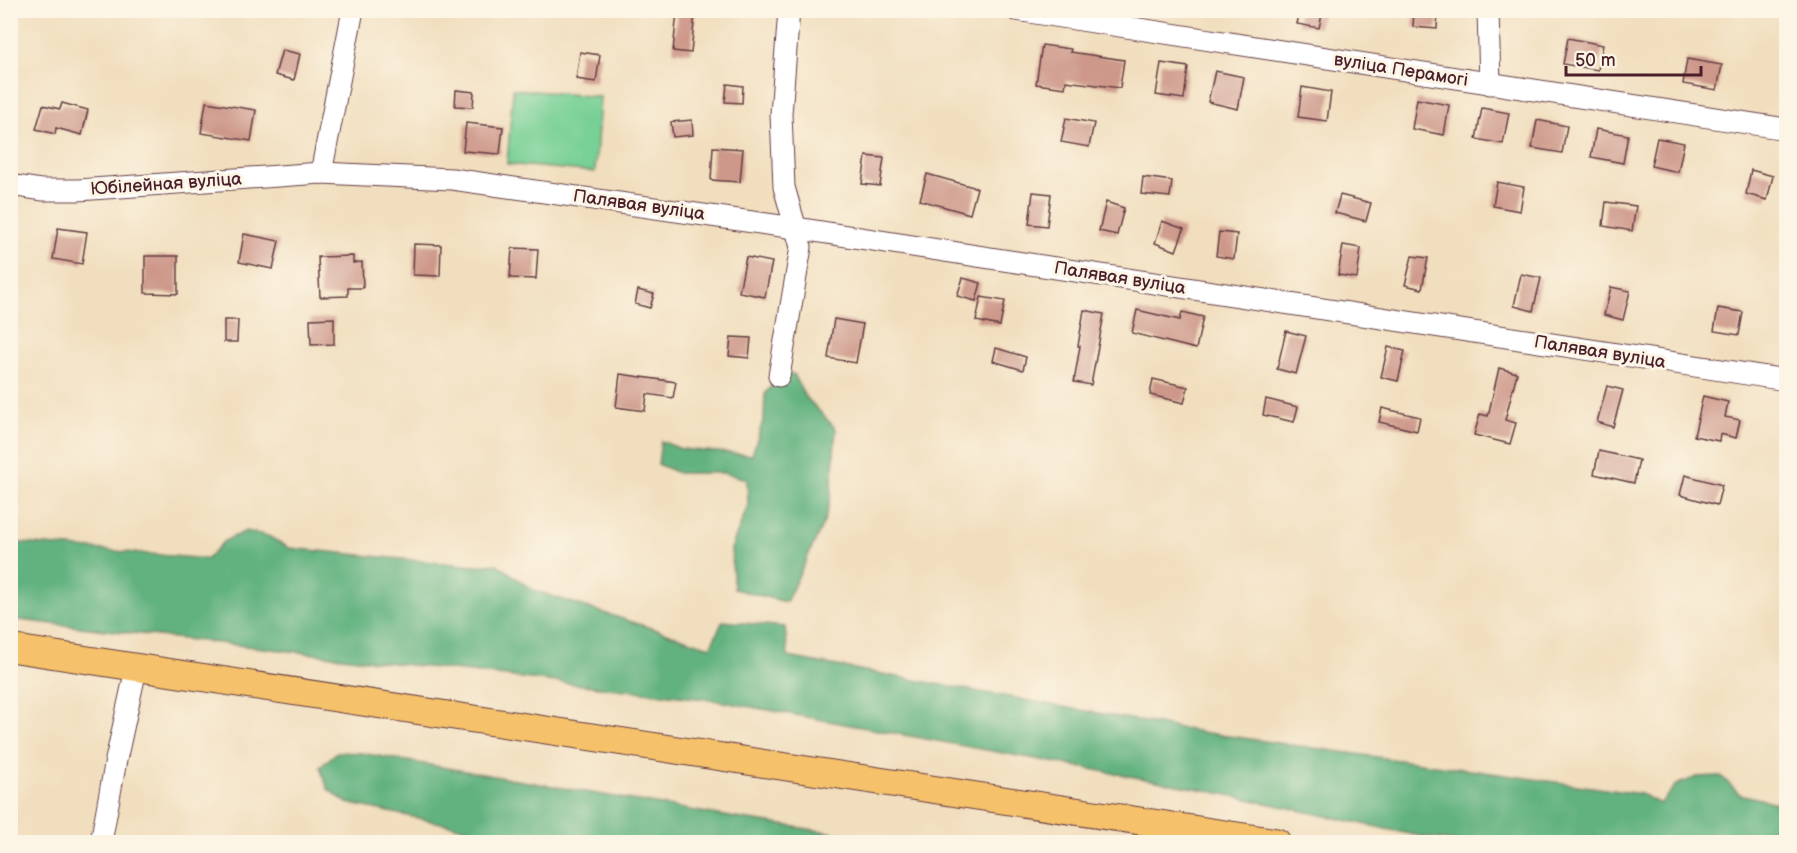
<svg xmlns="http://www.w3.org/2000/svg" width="1797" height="853" viewBox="0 0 1797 853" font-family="'Balsamiq Sans',sans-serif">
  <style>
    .green { fill: #78d096; stroke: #617860; stroke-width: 1.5 }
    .forest { fill: #62b27f; stroke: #566855; stroke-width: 1.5 }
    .building { fill: #cd988a }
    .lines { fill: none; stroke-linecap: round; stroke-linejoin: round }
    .minor-casing { stroke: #633c41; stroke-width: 23 }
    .major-casing { stroke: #633c41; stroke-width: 29 }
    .minor { stroke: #fff; stroke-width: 21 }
    .major { stroke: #f5c16b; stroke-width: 27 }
    .labels { text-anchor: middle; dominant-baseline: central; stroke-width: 6; stroke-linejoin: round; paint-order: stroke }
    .street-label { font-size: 18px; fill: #4a1f2b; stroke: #fcf5e5 }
  </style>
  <rect width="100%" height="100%" fill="#fcf5e5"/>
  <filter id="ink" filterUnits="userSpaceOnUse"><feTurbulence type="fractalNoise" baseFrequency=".0167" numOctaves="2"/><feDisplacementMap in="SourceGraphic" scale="12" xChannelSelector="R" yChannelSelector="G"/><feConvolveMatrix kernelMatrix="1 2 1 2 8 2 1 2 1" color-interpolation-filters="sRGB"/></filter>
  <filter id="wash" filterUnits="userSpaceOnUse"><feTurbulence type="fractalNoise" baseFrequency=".008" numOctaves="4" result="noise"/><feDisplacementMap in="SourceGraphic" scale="24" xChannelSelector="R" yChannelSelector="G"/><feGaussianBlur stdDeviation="1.35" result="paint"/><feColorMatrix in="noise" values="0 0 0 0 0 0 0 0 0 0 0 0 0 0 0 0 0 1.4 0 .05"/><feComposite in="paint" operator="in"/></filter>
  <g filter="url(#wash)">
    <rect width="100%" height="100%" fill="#f1debe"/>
    <path class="green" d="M513,89L600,97L595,172L507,164Z"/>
    <g class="forest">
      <path d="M794,374L804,395L836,429L831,495L825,520L786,602L734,589L731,549L748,505L747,479L724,473H678L658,464L661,441L681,449L752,455L764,418L765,394L779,376Z"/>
      <path d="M246,531L268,536L289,548L474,566L497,564L533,590L710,647L723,621L785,627L788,657L1207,733L1641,794L1660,804L1676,785L1697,777L1721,776L1739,794L1786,805V842H1457L1419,836L1205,790L713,700L11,619V542L207,559L224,541Z"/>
      <path d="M337,752L361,753L736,818L893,842H531L347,803L328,789L320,767Z"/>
    </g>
    <g id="blocks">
      <g class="building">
        <path d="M1300,10H1323L1319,28L1297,24Z"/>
        <path d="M1414,10H1438L1437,29L1413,27Z"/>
        <path d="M677,12L695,13L691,53L673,51Z"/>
        <path d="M1568,38L1603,45L1598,70L1563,64Z"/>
        <path d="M1042,45L1071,49L1070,52L1124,60L1120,88L1066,81L1065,88L1036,84Z"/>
        <path d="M282,50L300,54L294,80L275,75Z"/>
        <path d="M580,52L600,55L596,82L576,79Z"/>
        <path d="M1687,59L1722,65L1717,90L1683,84Z"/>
        <path d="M1161,63L1188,67L1184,99L1156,95Z"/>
        <path d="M1215,71L1244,77L1238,109L1208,102Z"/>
        <path d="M727,84L743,86L742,103L725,102Z"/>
        <path d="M1302,87L1331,92L1327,121L1298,117Z"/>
        <path d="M456,90L474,92L473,107L455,106Z"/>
        <path d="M1417,99L1449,105L1444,135L1412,129Z"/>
        <path d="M206,102L256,110L251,141L201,133Z"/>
        <path d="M62,103L88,110L82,135L56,128L55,134L36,129L43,105L60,109Z"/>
        <path d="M1482,108L1509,113L1503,144L1476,139Z"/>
        <path d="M1066,118L1094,123L1089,147L1061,142Z"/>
        <path d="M692,120L693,135L673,137L671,122Z"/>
        <path d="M1537,120L1567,126L1562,153L1532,148Z"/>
        <path d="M466,123L503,127L500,154L463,151Z"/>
        <path d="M1596,129L1628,135L1623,163L1591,157Z"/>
        <path d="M1657,138L1684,143L1678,172L1651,166Z"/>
        <path d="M713,147L743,149L740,182L711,180Z"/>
        <path d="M866,156L884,158L880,186L862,184Z"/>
        <path d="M1751,170L1773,176L1767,200L1746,194Z"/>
        <path d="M927,174L977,188L970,214L920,200Z"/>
        <path d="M1143,177L1172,181L1170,197L1141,194Z"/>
        <path d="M1497,182L1524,187L1520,211L1493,206Z"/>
        <path d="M1033,192L1051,194L1047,226L1029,224Z"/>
        <path d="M1340,195L1371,203L1366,221L1335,213Z"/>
        <path d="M1106,202L1124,208L1117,235L1099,231Z"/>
        <path d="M1606,202L1636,206L1632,231L1603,226Z"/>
        <path d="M1162,221L1184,229L1176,251L1155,243Z"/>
        <path d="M58,228L87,232L82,264L53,259Z"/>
        <path d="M1219,232L1237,234L1234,259L1216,256Z"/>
        <path d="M244,234L279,241L273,269L239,262Z"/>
        <path d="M414,244L441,245L440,276L413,275Z"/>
        <path d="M1343,245L1361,248L1357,278L1338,275Z"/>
        <path d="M512,248L538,249L536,279L510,278Z"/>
        <path d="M145,256H178V294L145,293Z"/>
        <path d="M353,256V263L362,262L363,288H348V296L320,297L318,257Z"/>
        <path d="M1412,256L1428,258L1422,289L1405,285Z"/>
        <path d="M746,257L772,262L765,297L739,292Z"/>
        <path d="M1521,274L1541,278L1533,311L1514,306Z"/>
        <path d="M963,278L981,283L976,301L957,296Z"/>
        <path d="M1611,287L1630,291L1623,320L1604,315Z"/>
        <path d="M638,290L654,294L650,308L635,304Z"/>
        <path d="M981,297L1005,301L1000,326L976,321Z"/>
        <path d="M1718,308L1743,312L1739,335L1714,331Z"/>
        <path d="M1084,310L1104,314L1091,385L1074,382L1080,346H1078Z"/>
        <path d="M1137,310L1180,320L1182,312L1203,317L1196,349L1132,333Z"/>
        <path d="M334,318V344L311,345L310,319Z"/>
        <path d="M834,319L863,324L856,363L828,358Z"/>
        <path d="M224,320H238L237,342H224Z"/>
        <path d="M1286,331L1306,336L1296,374L1277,369Z"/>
        <path d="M731,337L751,338L749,358L729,356Z"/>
        <path d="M1388,347L1405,351L1398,381L1381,377Z"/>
        <path d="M996,348L1026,357L1023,370L993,361Z"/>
        <path d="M1499,368L1517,373L1505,420L1516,423L1510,444L1474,435L1480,414L1488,416Z"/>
        <path d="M620,374L676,382L673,398L647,394L645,411L616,407Z"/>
        <path d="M1153,379L1188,387L1184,403L1150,395Z"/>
        <path d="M1607,386L1623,390L1613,427L1597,422Z"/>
        <path d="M1703,396L1728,402L1725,417L1740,420L1736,438L1720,434L1719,441L1694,436Z"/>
        <path d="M1266,399L1298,407L1294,422L1263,415Z"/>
        <path d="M1382,408L1420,417L1417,431L1379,422Z"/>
        <path d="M1599,451L1639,460L1634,483L1594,474Z"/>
        <path d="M1685,475L1722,485L1717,505L1680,495Z"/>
      </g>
    </g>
  </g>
  <g filter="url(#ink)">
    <use href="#blocks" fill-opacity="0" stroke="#633c41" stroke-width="1.5"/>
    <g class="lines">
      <defs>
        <g id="minor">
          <path d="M1016,10L1786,129"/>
          <path d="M1488,10L1490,84"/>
          <path d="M321,173L353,10"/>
          <path d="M10,185L42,190H78L321,173L452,179L795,228L1786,380"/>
          <path d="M779,376L801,247L784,187L781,114L789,10"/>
          <path d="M101,842L116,760L136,669"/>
        </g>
        <path id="major" d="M10,648L1277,842"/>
      </defs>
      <use href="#minor" class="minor-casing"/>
      <use href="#major" class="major-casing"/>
      <use href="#minor" class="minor"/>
      <use href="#major" class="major"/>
    </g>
  </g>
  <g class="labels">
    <g class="street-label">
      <text transform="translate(1401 70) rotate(9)">вуліца Перамогі</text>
      <text transform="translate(166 184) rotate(-4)">Юбілейная вуліца</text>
      <text transform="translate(639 205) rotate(8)">Палявая вуліца</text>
      <text transform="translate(1120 278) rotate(9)">Палявая вуліца</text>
      <text transform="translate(1600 352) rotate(9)">Палявая вуліца</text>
    </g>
  </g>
  <rect width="1797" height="853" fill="none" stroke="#fcf5e5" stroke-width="36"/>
  <path d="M1566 66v9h135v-9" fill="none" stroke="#4a1f2b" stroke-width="3"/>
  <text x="1575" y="66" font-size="18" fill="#4a1f2b" stroke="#fcf5e5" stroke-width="4.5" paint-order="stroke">50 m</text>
</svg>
